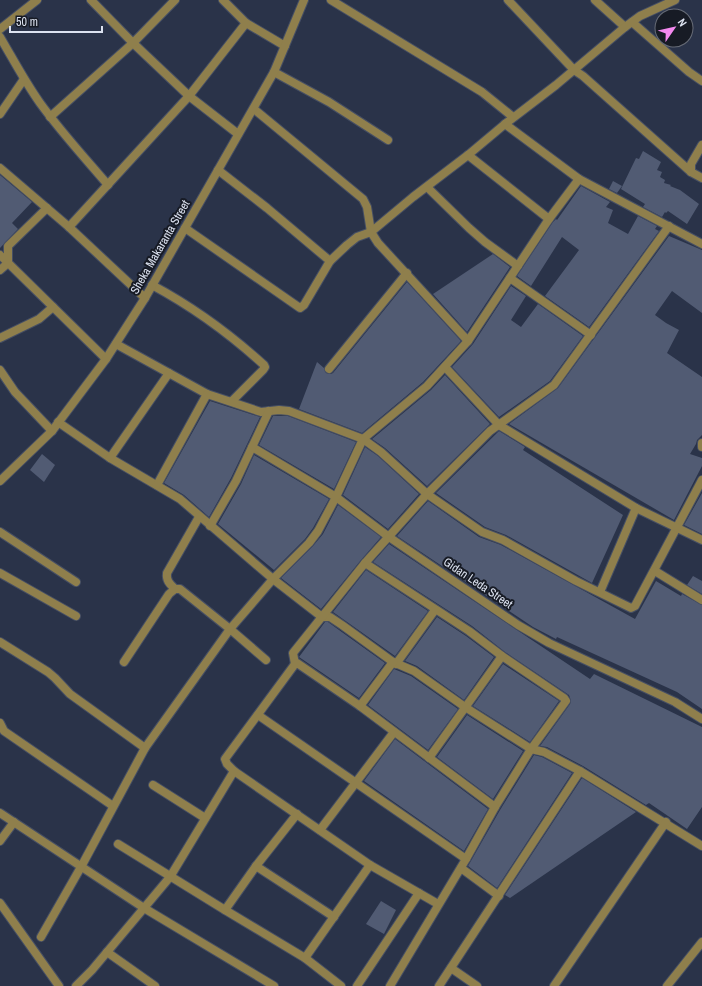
<svg xmlns="http://www.w3.org/2000/svg" width="702" height="986" viewBox="0 0 702 986" font-family="'Archivo Narrow',sans-serif">
  <style>
    .building { fill: #515b73 }
    .lines { fill: none; stroke-linecap: round; stroke-linejoin: round }
    .minor-casing { stroke: #464f64; stroke-width: 10 }
    .tertiary-casing { stroke: #464f64; stroke-width: 10 }
    .minor { stroke: #8f7f4c; stroke-width: 8 }
    .tertiary { stroke: #8f7f4c; stroke-width: 8 }
    .labels { text-anchor: middle; dominant-baseline: central; stroke-width: 4; stroke-linejoin: round; paint-order: stroke }
    .street-label { font-size: 12px; fill: #dce2f0; stroke: #171b25 }
  </style>
  <rect width="100%" height="100%" fill="#2a3349"/>
  <g class="building">
    <path d="M643,151L661,162L657,170L662,172L660,177L665,180L664,183L671,185L670,186L680,190L699,204L687,224L668,211L666,213L665,212L662,217L643,207L645,204L621,189L636,158L639,159Z"/>
    <path d="M0,175L32,202L12,223L18,229L0,248Z"/>
    <path d="M613,181L622,186L617,193L609,189Z"/>
    <path d="M581,186L610,202L606,207L613,210L608,223L628,234L638,216L657,226L655,229L659,231L589,327L545,296L579,250L562,237L531,286L517,276L553,222L556,219L557,220Z"/>
    <path d="M669,236L702,250V313L672,291L655,315L666,323L679,330L667,353L702,377V435L697,440L696,444L690,454L702,458V466L674,520L509,424L558,388Z"/>
    <path d="M493,254L510,267L467,332L433,294Z"/>
    <path d="M407,282L461,341L423,382L362,433L299,409L317,362L324,368L326,373L331,374L333,373Z"/>
    <path d="M511,286L526,296L511,320L521,327L538,304L583,336L550,381L499,417L452,367L473,344Z"/>
    <path d="M445,375L490,424L427,486L385,448L372,439L431,390Z"/>
    <path d="M210,401L260,417L231,478L209,517L184,495L164,483Z"/>
    <path d="M273,416H288L356,442L334,489L259,445Z"/>
    <path d="M499,431L525,447L523,450L623,515L592,583L506,535L485,527L436,493Z"/>
    <path d="M365,447L378,456L419,494L388,529L343,495Z"/>
    <path d="M42,454L55,465L44,482L30,470Z"/>
    <path d="M254,455L329,499L313,528L305,539L274,570L218,524L241,484Z"/>
    <path d="M702,493V534L684,525Z"/>
    <path d="M428,501L479,537L501,545L635,619L656,581L681,596L682,594L702,605V709L677,692L557,637L556,639L533,627L397,536Z"/>
    <path d="M338,505L381,537L361,560L321,609L281,578L313,546L323,534Z"/>
    <path d="M389,544L590,679L594,674L702,727V807L687,829L649,803L646,805L583,766L547,747L540,746L570,704L571,701L569,695L505,652L472,626L373,562Z"/>
    <path d="M366,570L428,611L395,656L333,612Z"/>
    <path d="M693,576L702,581V594L687,585Z"/>
    <path d="M437,617L466,636L494,657L464,700L417,666L405,661Z"/>
    <path d="M325,622H328L339,630L385,663L359,698L299,657Z"/>
    <path d="M503,664L559,701L530,742L473,706Z"/>
    <path d="M394,669L411,676L458,709L428,750L368,705Z"/>
    <path d="M467,715L523,751L493,799L437,757Z"/>
    <path d="M395,739L488,809L464,851L364,781Z"/>
    <path d="M534,755L542,757L572,773L497,888L468,866L500,810Z"/>
    <path d="M582,778L636,812L510,898L505,895Z"/>
    <path d="M381,901L396,910L384,934L366,924Z"/>
  </g>
  <g class="lines">
    <defs>
      <g id="minor">
        <path d="M91,0L133,43L189,96L238,134"/>
        <path d="M223,0L246,23L285,46"/>
        <path d="M331,0L482,92L513,117"/>
        <path d="M508,0L574,70L583,76L691,172L702,178"/>
        <path d="M595,0L625,27"/>
        <path d="M632,22L689,72L702,81"/>
        <path d="M0,29L37,0"/>
        <path d="M0,37C13,59 25,82 40,103C61,132 85,158 108,185"/>
        <path d="M274,72L329,102L388,140"/>
        <path d="M254,109L363,199L367,207L371,232L378,243L468,341"/>
        <path d="M0,114L24,79"/>
        <path d="M50,117L133,43L175,0"/>
        <path d="M505,124L579,179L702,244"/>
        <path d="M468,155L549,219"/>
        <path d="M0,168L69,227L145,298"/>
        <path d="M218,170L267,208L330,261"/>
        <path d="M691,172V164L702,145"/>
        <path d="M427,187L469,228L485,242L518,266"/>
        <path d="M69,227L189,96L246,23"/>
        <path d="M185,228L300,308L304,305L330,261L347,245L357,237L371,232L413,197L468,155L505,124L556,85L625,27L640,16L675,0"/>
        <path d="M0,255L106,359"/>
        <path d="M0,270L8,263V246L47,208"/>
        <path d="M510,278L591,335"/>
        <path d="M152,285C193,307 230,334 264,365L265,367L263,370L232,401"/>
        <path d="M0,338L39,319L53,307"/>
        <path d="M116,344L207,394L261,412L279,410L289,411L363,439L381,452L427,494L482,532L503,540L576,581L631,608L635,606L702,480"/>
        <path d="M445,367L499,425L636,508L702,540"/>
        <path d="M329,369L407,273"/>
        <path d="M0,370L15,392L52,431"/>
        <path d="M58,422L110,458L180,499L273,579L322,617H330L342,625L393,662L414,671L465,707L531,749L544,752L580,771L702,846"/>
        <path d="M702,443V447"/>
        <path d="M252,447L336,497L389,537L518,625L549,643L675,702L702,719"/>
        <path d="M110,458L169,373"/>
        <path d="M157,485L207,394"/>
        <path d="M210,526L236,481L269,411"/>
        <path d="M0,532L76,582"/>
        <path d="M365,563L469,631L502,656L564,698L566,701L531,749L495,807L466,859L390,986"/>
        <path d="M655,571L702,600"/>
        <path d="M0,573L76,616"/>
        <path d="M175,589C170,584 166,581 167,573L199,517"/>
        <path d="M600,592L636,508"/>
        <path d="M0,642L48,672L55,678L70,694L145,748"/>
        <path d="M124,662L169,594L175,589H180L230,629L266,660"/>
        <path d="M295,664L293,653L365,563L427,494L490,431L554,385L669,226"/>
        <path d="M396,664L435,610"/>
        <path d="M360,706L393,662"/>
        <path d="M258,715L466,859"/>
        <path d="M0,723L4,731L113,806"/>
        <path d="M429,758L502,656"/>
        <path d="M153,785L205,818"/>
        <path d="M0,813L144,908L274,986"/>
        <path d="M320,830L394,732"/>
        <path d="M0,841L14,822"/>
        <path d="M118,844L225,910L305,958L341,986"/>
        <path d="M256,866L334,917"/>
        <path d="M461,868L499,896"/>
        <path d="M0,903L59,986"/>
        <path d="M438,904L370,865L234,771L227,764L225,759L295,664L297,663L360,706L495,807"/>
        <path d="M225,910L256,866L297,814"/>
        <path d="M41,937L81,867L145,748L230,629L273,579L309,543L318,531L336,497L363,439L427,386L468,341L549,219L579,179"/>
        <path d="M107,952L155,986"/>
        <path d="M305,958L370,865"/>
        <path d="M451,968L477,986"/>
        <path d="M76,986L92,970L170,877L234,771"/>
        <path d="M357,986L419,893"/>
        <path d="M439,986L580,771"/>
        <path d="M554,986L666,822"/>
        <path d="M667,986L702,942"/>
      </g>
      <path id="tertiary" d="M0,481L52,431L106,359L145,298L274,72L304,0"/>
    </defs>
    <use href="#minor" class="minor-casing"/>
    <use href="#tertiary" class="tertiary-casing"/>
    <use href="#minor" class="minor"/>
    <use href="#tertiary" class="tertiary"/>
  </g>
  <g class="labels">
    <g class="street-label">
      <text transform="translate(160 247) rotate(-60)">Sheka Makaranta Street</text>
      <text transform="translate(478 583) rotate(34)">Gidan Leda Street</text>
    </g>
  </g>
  <g transform="translate(674 28) rotate(56)"><circle r="19" fill="#171b25" stroke="#666b76"/>
  <path d="M0-3L7 15L0 10L-7 15Z" fill="#f489f0"/>
  <text y="-6" font-size="11" font-weight="bold" text-anchor="middle" fill="#dce2f0">N</text>
  </g>
  <path d="M10 26v6h92v-6" fill="none" stroke="#dce2f0" stroke-width="2"/>
  <text x="16" y="26" font-size="12" fill="#dce2f0" stroke="#171b25" stroke-width="3" paint-order="stroke">50 m</text>
</svg>
